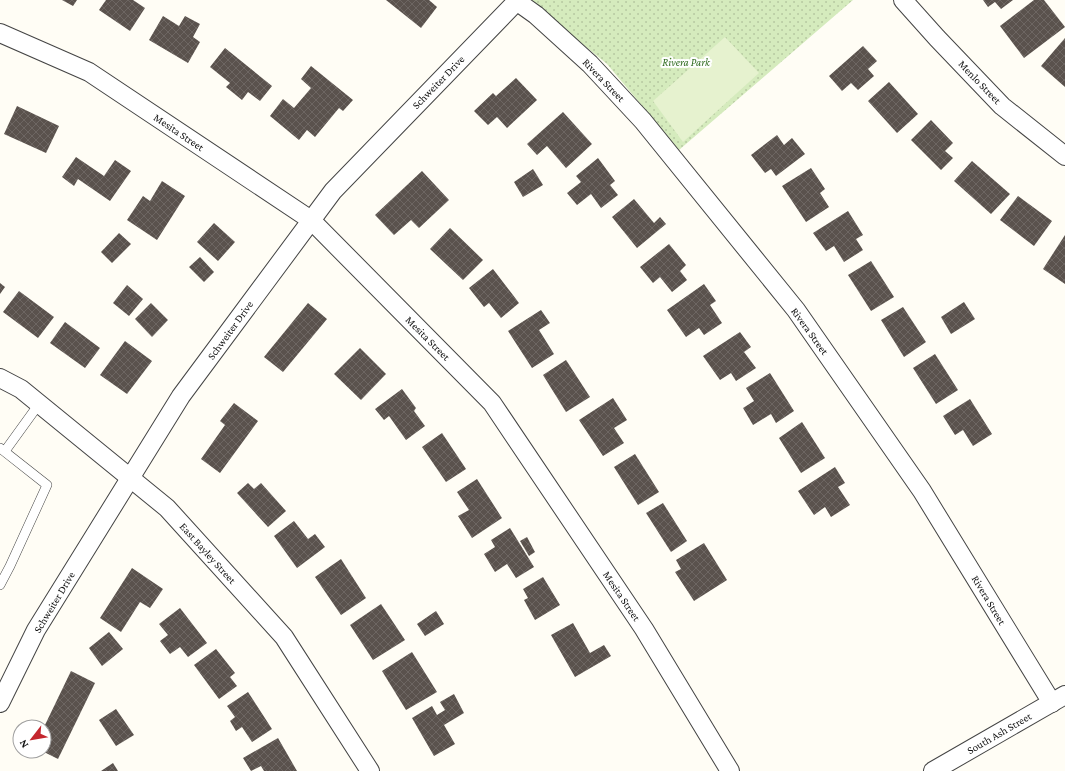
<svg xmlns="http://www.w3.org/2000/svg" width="1065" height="771" viewBox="0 0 1065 771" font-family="'Crimson Pro',serif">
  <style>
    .park { fill: url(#park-dots) }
    .pitch { fill: #e6f2cf }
    .building { fill: url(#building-cross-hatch) }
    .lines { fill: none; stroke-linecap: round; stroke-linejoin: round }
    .service-casing { stroke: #444; stroke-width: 10 }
    .minor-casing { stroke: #444; stroke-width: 20 }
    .service { stroke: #fff; stroke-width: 9 }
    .minor { stroke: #fff; stroke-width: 18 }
    .labels { text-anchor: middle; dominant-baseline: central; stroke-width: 4; stroke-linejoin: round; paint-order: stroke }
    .park-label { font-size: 11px; font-style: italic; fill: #2f6b1f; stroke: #fff }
    .street-label { font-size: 11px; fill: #111; stroke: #fff }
  </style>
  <defs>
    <pattern id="park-dots" width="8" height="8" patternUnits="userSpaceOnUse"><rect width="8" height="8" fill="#d5ebbd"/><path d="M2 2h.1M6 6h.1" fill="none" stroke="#b6c8a1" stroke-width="1.8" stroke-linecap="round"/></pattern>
    <pattern id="building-cross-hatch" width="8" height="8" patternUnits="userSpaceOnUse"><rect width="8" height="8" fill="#5a524d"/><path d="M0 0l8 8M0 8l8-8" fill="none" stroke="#6d6662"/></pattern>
  </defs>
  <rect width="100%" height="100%" fill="#fffdf5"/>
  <path class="park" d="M533,0H853L679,150L607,64L531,2Z"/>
  <path class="pitch" d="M725,37L759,73L683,142L653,101Z"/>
  <g class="building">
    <path d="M62,0H77L73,6Z"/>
    <path d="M106,0H133L145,8L130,31L99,10Z"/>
    <path d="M386,0H429L437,7L421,28Z"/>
    <path d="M983,0H1013L1001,9L995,2L988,7Z"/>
    <path d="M1034,0H1044L1065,27L1024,58L1000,26Z"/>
    <path d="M163,16L179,26L185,16L200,24L193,37L200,42L188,63L149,40Z"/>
    <path d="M1065,38V87L1041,66Z"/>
    <path d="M863,46L877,61L868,69L874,76L858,90L851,83L842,91L829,76Z"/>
    <path d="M225,48L272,86L260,101L248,92L242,100L226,87L230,83L210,67Z"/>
    <path d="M311,66L353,100L343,111L339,108L315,137L307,130L299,140L270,116L283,99L294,108L311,88L301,79Z"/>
    <path d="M516,78L537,100L507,128L497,117L488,125L474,111L493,93L496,96Z"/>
    <path d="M889,82L918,114L897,133L868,101Z"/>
    <path d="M17,106L59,126L46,153L4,134Z"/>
    <path d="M563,112L592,144L566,168L547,146L537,155L527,144Z"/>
    <path d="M931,120L953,143L945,151L953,158L941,170L911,140Z"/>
    <path d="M777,135L784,145L792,138L805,154L776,176L771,169L765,173L751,155Z"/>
    <path d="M76,157L104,176L115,160L131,171L110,201L78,179L74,186L62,177Z"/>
    <path d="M598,158L615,181L610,185L618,195L601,208L591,194L577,205L567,193L581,182L576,176Z"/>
    <path d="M972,161L1010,194L991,214L954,181Z"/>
    <path d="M811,168L825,189L820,193L829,207L806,222L782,186Z"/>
    <path d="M533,169L543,185L523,197L514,182Z"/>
    <path d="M422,171L449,200L419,228L411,220L394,235L375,215Z"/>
    <path d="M162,181L185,196L157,240L127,220L143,196L150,201Z"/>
    <path d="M1018,196L1052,221L1034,246L1000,220Z"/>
    <path d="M634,199L654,223L660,217L666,224L637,248L612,217Z"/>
    <path d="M848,211L863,235L856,239L863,250L844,262L834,246L826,251L813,233Z"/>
    <path d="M214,223L235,242L218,261L197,242Z"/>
    <path d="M450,228L483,260L463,280L430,249Z"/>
    <path d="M119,233L131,244L112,263L101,252Z"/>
    <path d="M1065,235V284L1043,269Z"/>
    <path d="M669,244L686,265L680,271L687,280L672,292L660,277L653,283L640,267Z"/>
    <path d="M200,257L214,272L204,282L189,267Z"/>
    <path d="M871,261L894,297L871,311L848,275Z"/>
    <path d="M493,269L519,303L501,318L489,303L484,307L469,288Z"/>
    <path d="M0,283L5,287L0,294Z"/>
    <path d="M704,284L716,301L710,305L722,323L704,335L699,328L686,337L667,310Z"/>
    <path d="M127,285L143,299L129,316L113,303Z"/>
    <path d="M19,291L54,317L38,338L3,312Z"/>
    <path d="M964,302L975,319L951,334L941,317Z"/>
    <path d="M151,303L168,320L152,337L135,319Z"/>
    <path d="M308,303L327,319L283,372L264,357Z"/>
    <path d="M903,307L926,342L904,357L881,320Z"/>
    <path d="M541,310L550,323L539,330L554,354L532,368L508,331Z"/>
    <path d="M65,322L100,348L85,368L50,343Z"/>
    <path d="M740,332L751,347L744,352L756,368L736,381L731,373L720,380L703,356Z"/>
    <path d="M125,341L152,361L127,394L100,375Z"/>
    <path d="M360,348L386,374L361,400L334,374Z"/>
    <path d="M935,354L958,390L936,404L913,368Z"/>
    <path d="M566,360L590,397L566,412L543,375Z"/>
    <path d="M770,373L794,411L776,423L771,414L753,425L743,408L754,401L746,388Z"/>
    <path d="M402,389L416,408L414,411L425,426L406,440L389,416L384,420L375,409Z"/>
    <path d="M613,398L627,420L614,428L624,443L603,456L579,420Z"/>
    <path d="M970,399L992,434L973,446L963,430L955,435L943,416Z"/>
    <path d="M234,403L258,421L220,473L201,459L225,425L220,421Z"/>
    <path d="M802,422L825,458L801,473L779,438Z"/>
    <path d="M442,433L466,469L446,482L422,447Z"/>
    <path d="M635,454L659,492L638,505L614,467Z"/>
    <path d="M835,467L845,483L838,487L850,505L831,517L825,507L814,515L798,491Z"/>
    <path d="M477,479L502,518L472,538L458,516L469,510L457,492Z"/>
    <path d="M248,483L254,489L261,483L286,511L268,527L237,493Z"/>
    <path d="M663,503L687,541L671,552L646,513Z"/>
    <path d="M294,521L308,539L315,534L325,547L297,568L274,536Z"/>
    <path d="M510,528L534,567L516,578L507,564L495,572L484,554L495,547L491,540Z"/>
    <path d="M527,537L535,552L529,556L520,541Z"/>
    <path d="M704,543L727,580L694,601L675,572L681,569L676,560Z"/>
    <path d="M341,559L366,598L341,615L315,577Z"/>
    <path d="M132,568L163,589L150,608L140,602L121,632L100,618Z"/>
    <path d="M543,577L560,605L535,620L524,600L528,598L523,589Z"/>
    <path d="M381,604L405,640L373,660L350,625Z"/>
    <path d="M180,608L207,643L188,657L180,647L170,654L160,641L168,635L159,624Z"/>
    <path d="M436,611L444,624L425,636L417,624Z"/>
    <path d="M573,623L590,653L604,645L611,656L575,677L551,635Z"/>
    <path d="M109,632L123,649L102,666L89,648Z"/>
    <path d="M216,649L235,673L230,677L237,686L219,699L194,665Z"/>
    <path d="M412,652L437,692L406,710L382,671Z"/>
    <path d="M71,671L95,683L58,759L44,752V727Z"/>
    <path d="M248,692L272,729L252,742L242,727L236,731L230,721L235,717L227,706Z"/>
    <path d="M454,694L464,713L444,725L455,744L434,756L412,718L432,706L437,715L445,710L440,702Z"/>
    <path d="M116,709L134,735L116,746L99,720Z"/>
    <path d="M278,738L297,771H264L261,766L251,771L243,758Z"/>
    <path d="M113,763L118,771H101Z"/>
  </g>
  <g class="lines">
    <defs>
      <g id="service">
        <path d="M0,448L47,485L10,566L0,585"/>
        <path d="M5,451L39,404"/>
      </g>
      <g id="minor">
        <path d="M515,0L536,15L590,64L643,121L796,310L922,491L1052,703"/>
        <path d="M903,0L937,38L1002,106L1065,156"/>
        <path d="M0,33L89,72L311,220L492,403L644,629L730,771"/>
        <path d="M0,378L21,389L167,508L284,637L370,771"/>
        <path d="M0,703L36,630L181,396L333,191L518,0"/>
        <path d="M933,771L1065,695"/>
      </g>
    </defs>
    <use href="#service" class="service-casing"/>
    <use href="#minor" class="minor-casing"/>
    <use href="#service" class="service"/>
    <use href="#minor" class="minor"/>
  </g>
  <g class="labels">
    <g class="park-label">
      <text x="686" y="62">Rivera Park</text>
    </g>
    <g class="street-label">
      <text transform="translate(604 80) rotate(46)">Rivera Street</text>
      <text transform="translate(438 82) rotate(-46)">Schweiter Drive</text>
      <text transform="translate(980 82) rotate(46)">Menlo Street</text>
      <text transform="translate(179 132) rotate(34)">Mesita Street</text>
      <text transform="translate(230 330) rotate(-54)">Schweiter Drive</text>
      <text transform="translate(810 331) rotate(54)">Rivera Street</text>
      <text transform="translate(428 338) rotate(45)">Mesita Street</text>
      <text transform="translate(208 553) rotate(48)">East Bayley Street</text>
      <text transform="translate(622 596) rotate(56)">Mesita Street</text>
      <text transform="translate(989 600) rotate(59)">Rivera Street</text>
      <text transform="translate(54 602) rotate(-59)">Schweiter Drive</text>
      <text transform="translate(999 733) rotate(-30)">South Ash Street</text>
    </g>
  </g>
  <g transform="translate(32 739) rotate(239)"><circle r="19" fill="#ffffff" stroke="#a0a0a0"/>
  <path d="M0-3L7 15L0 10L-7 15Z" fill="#c4262e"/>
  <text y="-6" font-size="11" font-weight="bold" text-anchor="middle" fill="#111111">N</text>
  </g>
</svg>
